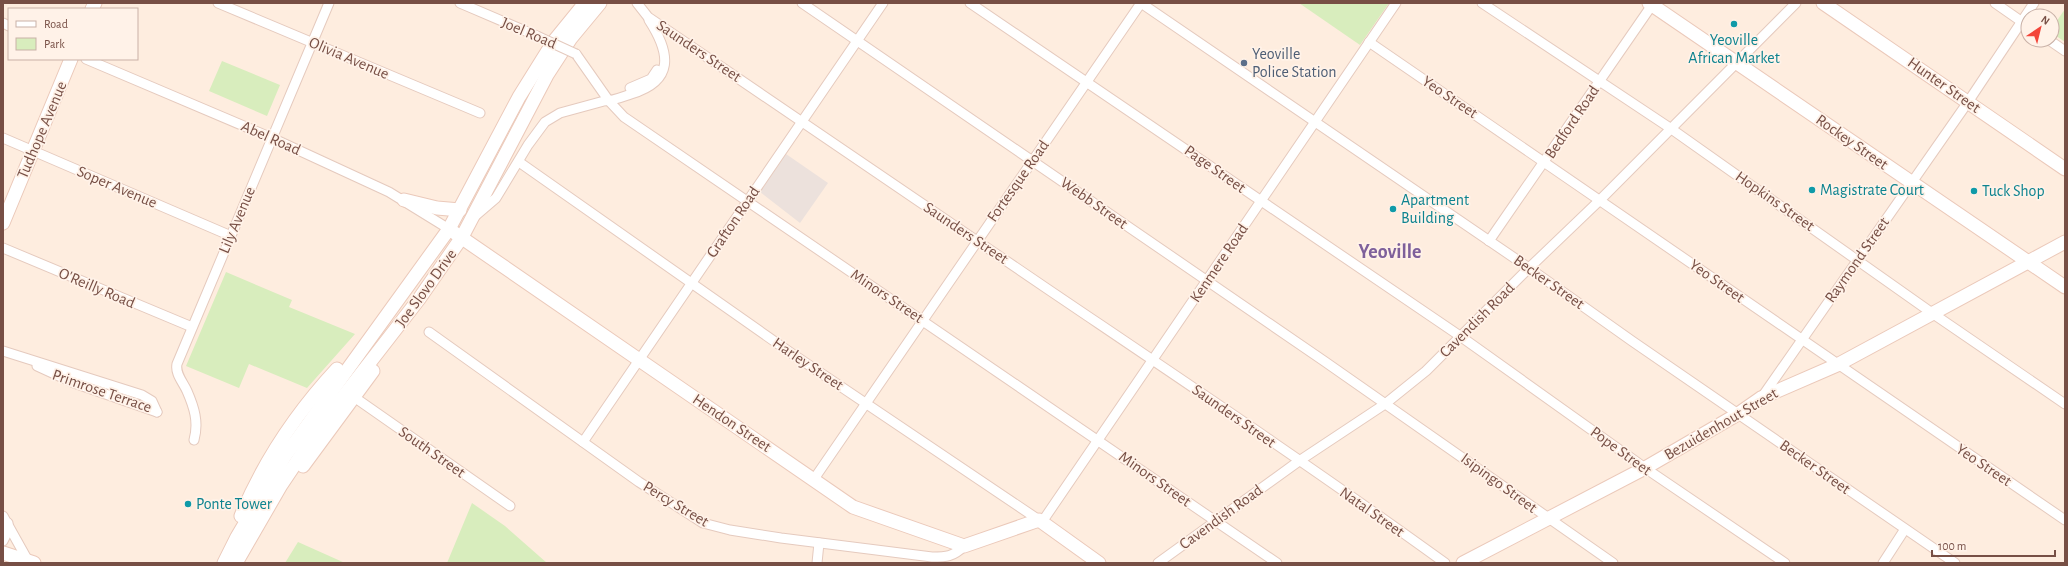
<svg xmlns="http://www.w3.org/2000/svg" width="2068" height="566" viewBox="0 0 2068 566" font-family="'Alegreya Sans',sans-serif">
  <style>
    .industrial { fill: #ece1dc }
    .green { fill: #d8edbd }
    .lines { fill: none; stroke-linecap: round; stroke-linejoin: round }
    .street-casing { stroke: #e5cabe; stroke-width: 11 }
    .secondary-casing { stroke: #ebc9ba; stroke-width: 15 }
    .street { stroke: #fff; stroke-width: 9 }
    .secondary { stroke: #fff; stroke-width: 13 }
    .street-bridge-casing { stroke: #e5cabe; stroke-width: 11; stroke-linecap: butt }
    .street-bridge { stroke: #fff; stroke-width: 9 }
    .culture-dot { fill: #0f9aa8; stroke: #fff2e8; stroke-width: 1.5 }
    .service-dot { fill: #5c6f8a; stroke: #fff2e8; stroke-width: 1.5 }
    .labels { text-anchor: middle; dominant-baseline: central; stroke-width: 3.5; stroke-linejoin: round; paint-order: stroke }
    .street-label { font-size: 16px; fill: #774f45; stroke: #fff2e8 }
    .culture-label { font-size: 16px; fill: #0d838f; stroke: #fff2e8; text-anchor: start }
    .service-label { font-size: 16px; fill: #4e5e75; stroke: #fff2e8; text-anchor: start }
    .district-label { font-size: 20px; font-weight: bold; fill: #7e609b; stroke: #fff2e8 }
  </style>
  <rect width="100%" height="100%" fill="#feeddf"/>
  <path class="industrial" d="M786,154L828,183L800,223L760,192Z"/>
  <g class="green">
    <path d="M1299,3H1389L1360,45Z"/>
    <path d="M2065,9V42L2052,33V28Z"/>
    <path d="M222,61L280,85L267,116L209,91Z"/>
    <path d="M226,272L292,300L289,307L355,334L307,388L249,364L239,388L186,366Z"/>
    <path d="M472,503L505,526L547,563H447Z"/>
    <path d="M298,542L345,563H285Z"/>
  </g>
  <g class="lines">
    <defs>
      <g id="street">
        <path d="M218,3L480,113"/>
        <path d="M460,3L537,36"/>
        <path d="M637,3L648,17C782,107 915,199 1049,290C1182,380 1315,469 1445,563"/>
        <path d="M802,3L1324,361L1613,563"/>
        <path d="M970,3L1460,336L1645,468L1785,563"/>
        <path d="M1141,3L1529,268L1632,341L1955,563"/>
        <path d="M1482,3L1670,128L1932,313L2065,404"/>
        <path d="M1995,3L2028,26"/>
        <path d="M3,23L9,26"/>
        <path d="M2049,40L2065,51"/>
        <path d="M1369,42L2065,520"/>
        <path d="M576,54L609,101L624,117L1277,563"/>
        <path d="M86,59L272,138L389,192L449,229"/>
        <path d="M630,88L651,79L657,70"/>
        <path d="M3,138L231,236"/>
        <path d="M519,162L791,353L1039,520"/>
        <path d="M475,216L496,198L528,145L545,122L560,113L604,101C613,101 622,97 631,94C674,81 671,54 649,20"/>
        <path d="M1489,241L1652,5"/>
        <path d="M3,248L192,327"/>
        <path d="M429,332L639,482L703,523L730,530L781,538L932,557C946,557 953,557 964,546"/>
        <path d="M3,351L142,395L152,401L157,412"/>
        <path d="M37,366L74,383L157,412"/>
        <path d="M354,397L510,506"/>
        <path d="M1762,397L1968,102L2034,3"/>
        <path d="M194,440C199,422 194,407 187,391C183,382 175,374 177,364L329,3"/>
        <path d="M583,442L883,3"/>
        <path d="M814,479L1141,3"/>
        <path d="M3,516L27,559"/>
        <path d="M1042,522L1396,3"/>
        <path d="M3,541L6,535L8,523"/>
        <path d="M817,563L819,543"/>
        <path d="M1158,563L1299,461L1385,404L1426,371L1529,268L1600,200L1796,3"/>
        <path d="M1883,563L1905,529"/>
      </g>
      <g id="secondary">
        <path d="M1649,3L2065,287"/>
        <path d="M1823,3L2065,169"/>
        <path d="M92,9L95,3"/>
        <path d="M404,200L437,208L460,210"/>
        <path d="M3,223L71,59"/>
        <path d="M449,229L853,507L964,546L1039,520L1099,563"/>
        <path d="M303,466L373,371"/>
        <path d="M241,516C264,461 297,412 337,369"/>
        <path d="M3,553L34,563"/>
        <path d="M224,563L237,537L285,456L449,229L519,97L554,41L585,3"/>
        <path d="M236,563L281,485L322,424L419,299L462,237L547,75L571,38L600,3"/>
        <path d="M1463,563L1645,468L1738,414L1761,398L1837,365L2065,242"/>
      </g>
    </defs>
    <use href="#street" class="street-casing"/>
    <use href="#secondary" class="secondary-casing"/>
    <use href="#street" class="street"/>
    <use href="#secondary" class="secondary"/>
    <defs>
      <path id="street-bridge" d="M537,36L576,54"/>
    </defs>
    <use href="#street-bridge" class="street-bridge-casing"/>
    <use href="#street-bridge" class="street-bridge"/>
  </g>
  <g class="culture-dot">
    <circle cx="1734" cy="24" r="4"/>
    <circle cx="1812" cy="190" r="4"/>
    <circle cx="1974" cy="191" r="4"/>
    <circle cx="1393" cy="209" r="4"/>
    <circle cx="188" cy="504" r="4"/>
  </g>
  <circle class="service-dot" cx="1244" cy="63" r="4"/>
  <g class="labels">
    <g class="street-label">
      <text transform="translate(529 33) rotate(23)">Joel Road</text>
      <text transform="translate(699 51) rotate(34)">Saunders Street</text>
      <text transform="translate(349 58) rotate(23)">Olivia Avenue</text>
      <text transform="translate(1944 85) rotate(35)">Hunter Street</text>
      <text transform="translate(1450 97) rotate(34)">Yeo Street</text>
      <text transform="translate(1572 122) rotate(-56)">Bedford Road</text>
      <text transform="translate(42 130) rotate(-67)">Tudhope Avenue</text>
      <text transform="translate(271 138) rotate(24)">Abel Road</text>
      <text transform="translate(1852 142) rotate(35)">Rockey Street</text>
      <text transform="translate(1215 169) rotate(35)">Page Street</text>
      <text transform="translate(1018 181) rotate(-55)">Fortesque Road</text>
      <text transform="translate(117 187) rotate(23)">Soper Avenue</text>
      <text transform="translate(1775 201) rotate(35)">Hopkins Street</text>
      <text transform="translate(1094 203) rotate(35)">Webb Street</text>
      <text transform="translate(237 220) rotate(-67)">Lily Avenue</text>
      <text transform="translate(733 222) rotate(-56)">Grafton Road</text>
      <text transform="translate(966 233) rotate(34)">Saunders Street</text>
      <text transform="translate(1857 260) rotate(-55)">Raymond Street</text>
      <text transform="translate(1219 263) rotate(-56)">Kenmere Road</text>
      <text transform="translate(1717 281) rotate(35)">Yeo Street</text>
      <text transform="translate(1549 282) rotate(35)">Becker Street</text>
      <text transform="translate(97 288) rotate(23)">O'Reilly Road</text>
      <text transform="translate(426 288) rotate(-54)">Joe Slovo Drive</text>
      <text transform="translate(887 296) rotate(34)">Minors Street</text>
      <text transform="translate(1477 320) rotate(-45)">Cavendish Road</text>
      <text transform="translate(808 364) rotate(34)">Harley Street</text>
      <text transform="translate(102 391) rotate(19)">Primrose Terrace</text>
      <text transform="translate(1234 416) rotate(35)">Saunders Street</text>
      <text transform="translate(732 423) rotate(34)">Hendon Street</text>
      <text transform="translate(1721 424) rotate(-30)">Bezuidenhout Street</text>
      <text transform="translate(1621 451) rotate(36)">Pope Street</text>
      <text transform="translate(432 452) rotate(35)">South Street</text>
      <text transform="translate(1984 465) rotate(34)">Yeo Street</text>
      <text transform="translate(1815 467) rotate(35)">Becker Street</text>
      <text transform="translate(1155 479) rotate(35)">Minors Street</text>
      <text transform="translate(1499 483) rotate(36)">Isipingo Street</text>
      <text transform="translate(676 504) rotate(31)">Percy Street</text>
      <text transform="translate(1372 512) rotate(35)">Natal Street</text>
      <text transform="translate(1221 517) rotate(-36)">Cavendish Road</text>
    </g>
    <g class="culture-label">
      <text x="1734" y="40" text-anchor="middle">Yeoville<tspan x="1734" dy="18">African Market</tspan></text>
      <text x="1820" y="190">Magistrate Court</text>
      <text x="1982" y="191">Tuck Shop</text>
      <text x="1401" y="200">Apartment<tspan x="1401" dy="18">Building</tspan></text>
      <text x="196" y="504">Ponte Tower</text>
    </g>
    <g class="service-label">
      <text x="1252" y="54">Yeoville<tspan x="1252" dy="18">Police Station</tspan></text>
    </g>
    <g class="district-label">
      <text x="1390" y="252">Yeoville</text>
    </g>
  </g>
  <rect width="2068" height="566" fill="none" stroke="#774f45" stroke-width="8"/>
  <rect x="8" y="8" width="130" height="52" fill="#fff2e8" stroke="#c9b1a7"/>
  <rect x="16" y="21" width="20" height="6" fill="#ffffff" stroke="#c9b1a7"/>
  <text x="44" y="28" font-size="12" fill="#774f45">Road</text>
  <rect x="16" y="38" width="20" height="12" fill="#d8edbd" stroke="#c9b1a7"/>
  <text x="44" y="48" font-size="12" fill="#774f45">Park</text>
  <g transform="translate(2040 28) rotate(35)"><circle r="19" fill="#fff2e8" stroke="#c9b1a7"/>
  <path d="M0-3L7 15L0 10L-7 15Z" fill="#f34539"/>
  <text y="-6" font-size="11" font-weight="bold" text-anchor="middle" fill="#774f45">N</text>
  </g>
  <path d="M1932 550v6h123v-6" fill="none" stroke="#774f45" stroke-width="2"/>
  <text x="1938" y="550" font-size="12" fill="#774f45" stroke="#fff2e8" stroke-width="3" paint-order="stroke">100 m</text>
</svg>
